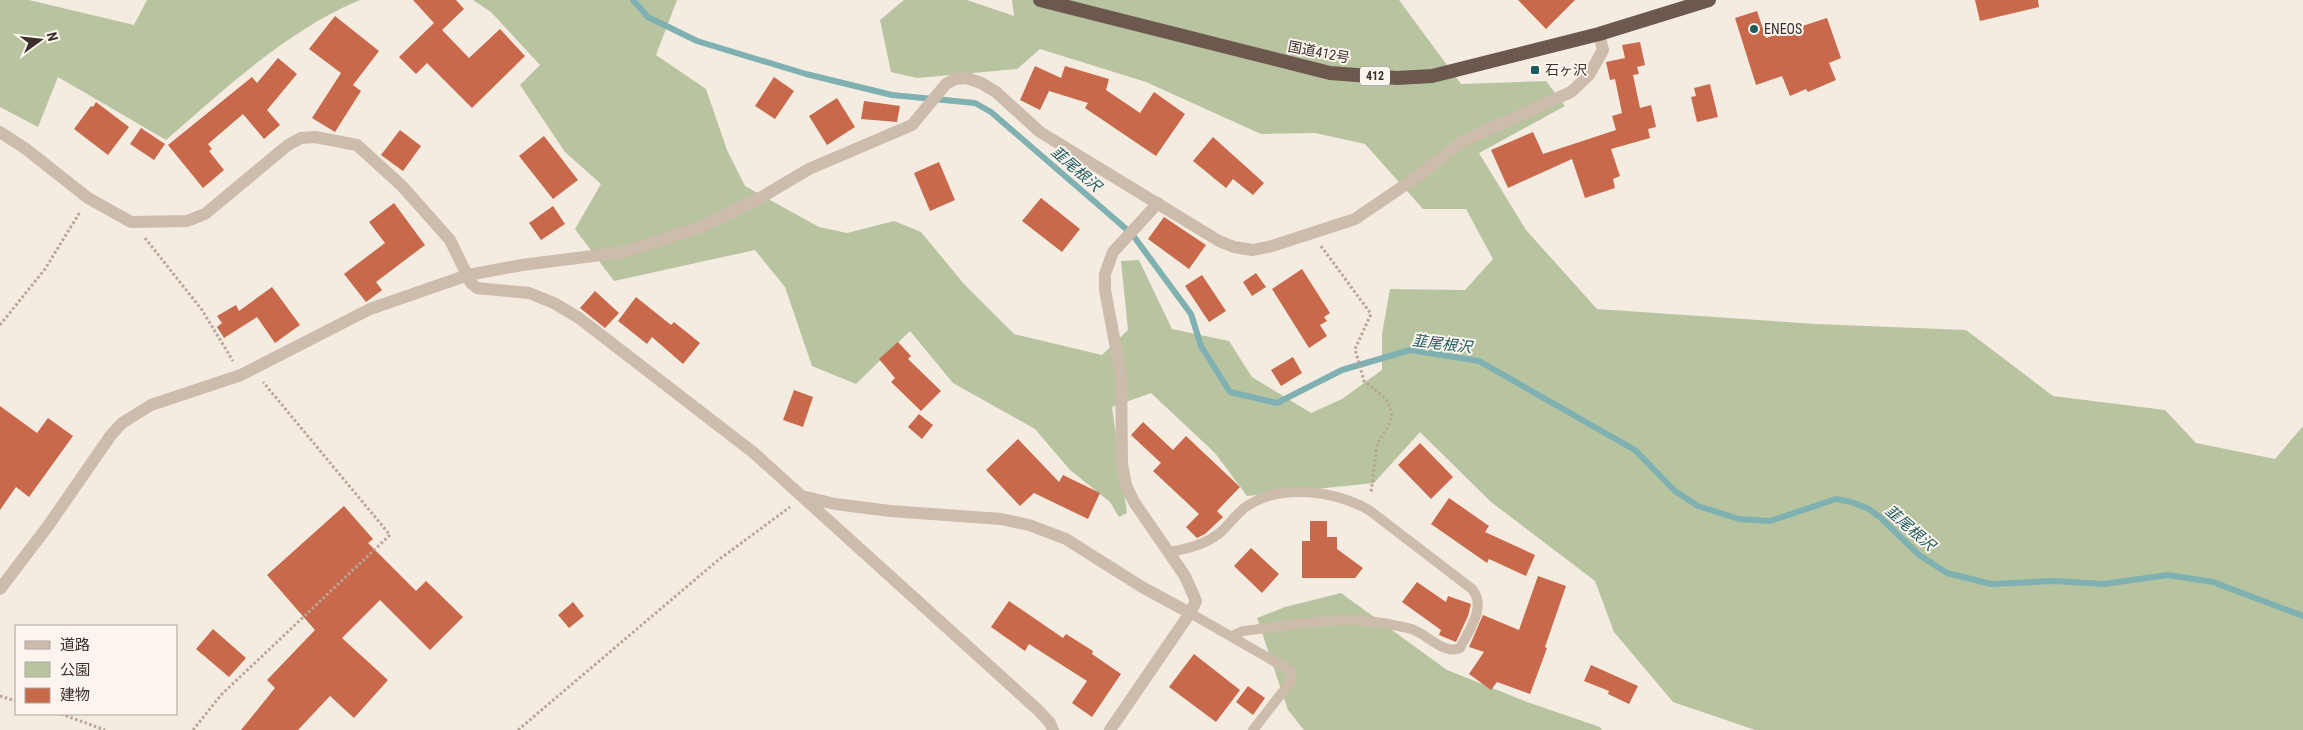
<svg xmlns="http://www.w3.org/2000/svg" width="2303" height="730" viewBox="0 0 2303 730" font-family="'Roboto Condensed','Noto Sans JP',sans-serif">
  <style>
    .green { fill: #b8c4a0 }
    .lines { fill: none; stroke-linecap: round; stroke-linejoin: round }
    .stream { stroke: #7fb0b2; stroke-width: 6 }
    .building { fill: #c8694b }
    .path { stroke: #b9a596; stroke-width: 3; stroke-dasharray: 2.5 2.5; stroke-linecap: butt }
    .service { stroke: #cdbbac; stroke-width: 10 }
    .minor { stroke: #cdbbac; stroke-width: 12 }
    .trunk { stroke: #6c584f; stroke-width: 14 }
    .poi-dot { fill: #1f5a5e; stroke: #fbf5ee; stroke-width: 2 }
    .labels { text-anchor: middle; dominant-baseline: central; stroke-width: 4; stroke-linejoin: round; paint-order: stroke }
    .shield { fill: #fbf5ee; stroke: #756b66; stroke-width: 1 }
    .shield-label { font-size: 12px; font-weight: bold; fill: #3b302b }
    .poi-label { font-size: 14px; fill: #3b302b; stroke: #fbf5ee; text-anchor: start }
    .street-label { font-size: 14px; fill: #3b302b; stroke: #fbf5ee }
    .water-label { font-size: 15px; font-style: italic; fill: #1f5a5e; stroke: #fbf5ee }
  </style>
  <rect width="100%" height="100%" fill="#f4ebe1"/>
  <g class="green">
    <path d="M0,0H29L134,25L147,0H360C286,31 226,88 166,140L58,77L38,127L0,107Z"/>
    <path d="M473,0H677L656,55L706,89L727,150L745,186L819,227L847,233L894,221L921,232L964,284L1014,334L1102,355L1128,330L1121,261L1139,260L1172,329L1229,341L1252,377L1311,413L1342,399L1382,370V334L1390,289L1465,290L1493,259L1466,209H1423L1365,144L1315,133L1261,134L1146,82L1040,49L1017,69L917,78L891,72L880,20L904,0H967L1014,16L1012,0H1399L1461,84L1546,81L1565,106L1479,153L1526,230L1597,309L1816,324L1966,330L2053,396L2165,410L2196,443L2275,459L2303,426V730H1755L1673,702L1614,632L1595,581L1491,502L1420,432L1374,483L1247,496L1215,453L1151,393L1112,407L1127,513L1119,517L1110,502L1070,470L1035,429L953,383L910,331L856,384L812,366L785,287L755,250L614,281L575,229L601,184L565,152L520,85L540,65L491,12Z"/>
    <path d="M1341,593L1447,670L1527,702L1600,727L1602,730H1304L1288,710L1257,618L1285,607Z"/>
  </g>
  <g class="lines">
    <path class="stream" d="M633,0L648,17L697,41L806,74L892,95L975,103L991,112L1132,234L1191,314L1201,346L1230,392L1277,403L1342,370L1410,350L1479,361L1635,450L1675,491L1698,506L1739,519L1770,521L1836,499L1851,502L1867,508L1880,517L1919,555L1947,573L1991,584L2054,581L2104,584L2168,575L2213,582L2303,616"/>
  </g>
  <g class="building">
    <path d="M413,0H456L464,9L442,30L469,58L500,29L525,56L472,108L427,63L416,74L399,57L434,23Z"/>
    <path d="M1518,0H1575L1546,29Z"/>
    <path d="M1975,0H2038L2039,7L1980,21Z"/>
    <path d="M1757,11L1766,38L1827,18L1841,58L1829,63L1836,80L1808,92L1806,89L1790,96L1782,76L1756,85L1735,18Z"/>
    <path d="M335,16L379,51L353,85L361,91L335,132L312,118L341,73L309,49Z"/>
    <path d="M1640,42L1645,65L1637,67L1639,74L1633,75L1640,108L1651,105L1656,127L1648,129L1650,138L1611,149L1620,176L1613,179L1615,188L1585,198L1572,159L1508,188L1491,150L1533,132L1543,154L1616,130L1612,116L1622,113L1615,79L1610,80L1606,62L1625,58L1622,45Z"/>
    <path d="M278,58L297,74L267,110L280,125L264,139L243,114L208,144L212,149L209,151L224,170L203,188L168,145L252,77L257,83Z"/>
    <path d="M1035,66L1061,78L1065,66L1109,79L1106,90L1140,113L1154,92L1185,114L1156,156L1085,108L1088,103L1049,91L1040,110L1020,100Z"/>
    <path d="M774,77L794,91L775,119L755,106Z"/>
    <path d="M1710,84L1718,117L1697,122L1691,97L1696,96L1694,88Z"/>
    <path d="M837,98L855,127L827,145L809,116Z"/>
    <path d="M864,101L900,106L897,122L861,119Z"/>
    <path d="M96,102L129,127L108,155L74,129L91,106L93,107Z"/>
    <path d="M141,128L165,144L154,160L130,144Z"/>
    <path d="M400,130L421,146L403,171L381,155Z"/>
    <path d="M544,136L578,180L553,199L519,156Z"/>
    <path d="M1213,137L1264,183L1253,195L1233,179L1226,188L1193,161Z"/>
    <path d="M939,162L955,200L930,211L914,173Z"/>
    <path d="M1041,198L1080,229L1062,252L1022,221Z"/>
    <path d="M394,203L425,245L376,282L382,290L366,302L344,274L385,243L369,222Z"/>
    <path d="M553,206L565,224L541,240L529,223Z"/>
    <path d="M1164,217L1206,245L1189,269L1148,239Z"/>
    <path d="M1302,269L1330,313L1324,317L1327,321L1320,325L1327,336L1309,348L1272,289Z"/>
    <path d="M1256,273L1266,287L1252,296L1243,282Z"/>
    <path d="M1202,275L1226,311L1209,322L1185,286Z"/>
    <path d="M272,287L300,325L275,343L257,317L224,338L217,327L222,323L217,316L236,305L239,311Z"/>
    <path d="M595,291L619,313L605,328L580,308Z"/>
    <path d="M636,297L671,325L674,322L700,343L683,364L652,337L647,344L618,321Z"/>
    <path d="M898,342L911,356L908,359L941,391L921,411L891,382L895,378L879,359Z"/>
    <path d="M1293,357L1302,373L1281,386L1271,370Z"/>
    <path d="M794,390L813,397L803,427L783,420Z"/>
    <path d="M0,406L37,433L48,418L73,436L29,497L16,487L0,510Z"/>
    <path d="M919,414L933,425L922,439L908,427Z"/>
    <path d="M1143,422L1173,450L1186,436L1240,487L1217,511L1223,517L1205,534L1197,538L1186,527L1199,514L1153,471L1161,463L1131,435Z"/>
    <path d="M1018,439L1059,482L1063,475L1100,493L1088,519L1034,493L1020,506L986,470Z"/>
    <path d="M1420,443L1453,477L1431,499L1398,465Z"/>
    <path d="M1449,498L1489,526L1485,532L1535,555L1526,576L1489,559L1487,563L1431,524Z"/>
    <path d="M344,506L373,539L368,543L416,591L426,581L463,617L430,650L380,600L342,638L388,680L354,718L330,696L298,730H241L275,688L267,680L315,630L267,575Z"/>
    <path d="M1310,521H1327V537H1337V549L1363,568L1355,578H1302V541H1310Z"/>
    <path d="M1251,548L1279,574L1262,593L1234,566Z"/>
    <path d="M1538,576L1566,586L1545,647L1547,648L1530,694L1497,682L1491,690L1469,674L1484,652L1469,647L1483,615L1519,630Z"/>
    <path d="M1417,582L1446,602L1448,596L1471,604L1468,616L1456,642L1439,635L1441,630L1402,602Z"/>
    <path d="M1009,601L1063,638L1066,634L1093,651L1092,654L1121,674L1092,717L1072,703L1087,681L1029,644L1025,651L991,627Z"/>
    <path d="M573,602L584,616L569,628L558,615Z"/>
    <path d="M213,629L246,658L229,677L196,649Z"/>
    <path d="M1194,654L1240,690L1216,722L1169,687Z"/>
    <path d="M1591,665L1638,686L1629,704L1608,694L1609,691L1584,681Z"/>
    <path d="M1248,686L1265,698L1253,715L1236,702Z"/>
  </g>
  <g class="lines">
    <g class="path">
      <path d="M145,238L202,310L233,361"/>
      <path d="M1321,246L1371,314L1355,349L1364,381L1384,397L1389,404L1392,416L1389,425L1377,444L1371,493"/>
      <path d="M0,325L45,269L80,212"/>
      <path d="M0,696L16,701"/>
      <path d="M61,714L105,730"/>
      <path d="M193,730L221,695L390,535L263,382"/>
      <path d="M518,730L717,561L790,507"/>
    </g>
    <g class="service">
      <path d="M1170,552C1190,548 1208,544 1223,530C1231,522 1238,512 1247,506C1282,483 1335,491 1369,510L1472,589C1487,607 1469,630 1460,648C1446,655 1429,637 1416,631C1411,628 1404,627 1398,626C1347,613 1293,625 1243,631L1232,636"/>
      <path d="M1190,613L1291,671L1292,680L1253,730"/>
    </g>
    <g class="minor">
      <path d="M0,132L26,149L88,198L131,222L187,221L205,214L288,145L301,138L315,137L357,145L402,186L450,240L471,283L477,288L529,293L554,303L579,318L754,453L1038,710L1050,723L1053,730"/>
      <path d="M806,497L835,504L890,511L1001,519L1029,525L1066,539L1142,587L1190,613"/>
      <path d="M0,589L48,526L111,435L122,423L151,405L241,375L370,309L468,275L522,265L624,252L701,227L760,198L809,169L912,125L946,84L955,79L967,78L981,83L996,92L1040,132L1219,241L1234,247L1253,250L1272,246L1355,219L1421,174L1463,141L1571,92L1589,75L1603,50L1599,34"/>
      <path d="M1110,730L1190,613L1196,601L1185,576L1134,502L1126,485L1122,464L1121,375L1105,290V274L1113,252L1158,203"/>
    </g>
    <path class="trunk" d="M1040,0L1330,73L1397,78L1432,76L1599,34L1709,0"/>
  </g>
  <g class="poi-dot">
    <circle cx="1754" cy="29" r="5"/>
    <rect x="1530" y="65" width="10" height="10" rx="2.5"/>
  </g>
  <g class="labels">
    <rect class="shield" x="1360" y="66.5" width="30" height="19" rx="4"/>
    <g class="shield-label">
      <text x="1375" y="76">412</text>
    </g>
    <g class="poi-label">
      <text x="1764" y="29">ENEOS</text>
      <text x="1545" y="70">石ヶ沢</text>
    </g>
    <g class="street-label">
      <text transform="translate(1319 52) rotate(11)">国道412号</text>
    </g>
    <g class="water-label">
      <text transform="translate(1076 169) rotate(41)">韮尾根沢</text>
      <text transform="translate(1442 344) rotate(7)">韮尾根沢</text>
      <text transform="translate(1910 528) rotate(41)">韮尾根沢</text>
    </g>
  </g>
  <rect x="15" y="625" width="162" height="90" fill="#fbf5ee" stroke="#aea6a0"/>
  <rect x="25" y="641" width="25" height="8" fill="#cdbbac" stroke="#aea6a0"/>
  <text x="60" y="650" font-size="15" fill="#3b302b">道路</text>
  <rect x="25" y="662" width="25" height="15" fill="#b8c4a0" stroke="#aea6a0"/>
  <text x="60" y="675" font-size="15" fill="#3b302b">公園</text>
  <rect x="25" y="688" width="25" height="15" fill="#c8694b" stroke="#aea6a0"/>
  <text x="60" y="700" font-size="15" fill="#3b302b">建物</text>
  <g transform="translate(40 40) rotate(75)" stroke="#fbf5ee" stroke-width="4" paint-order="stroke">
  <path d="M0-4L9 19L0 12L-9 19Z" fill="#3b302b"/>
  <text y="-8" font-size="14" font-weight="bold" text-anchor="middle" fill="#3b302b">N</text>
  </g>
</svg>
